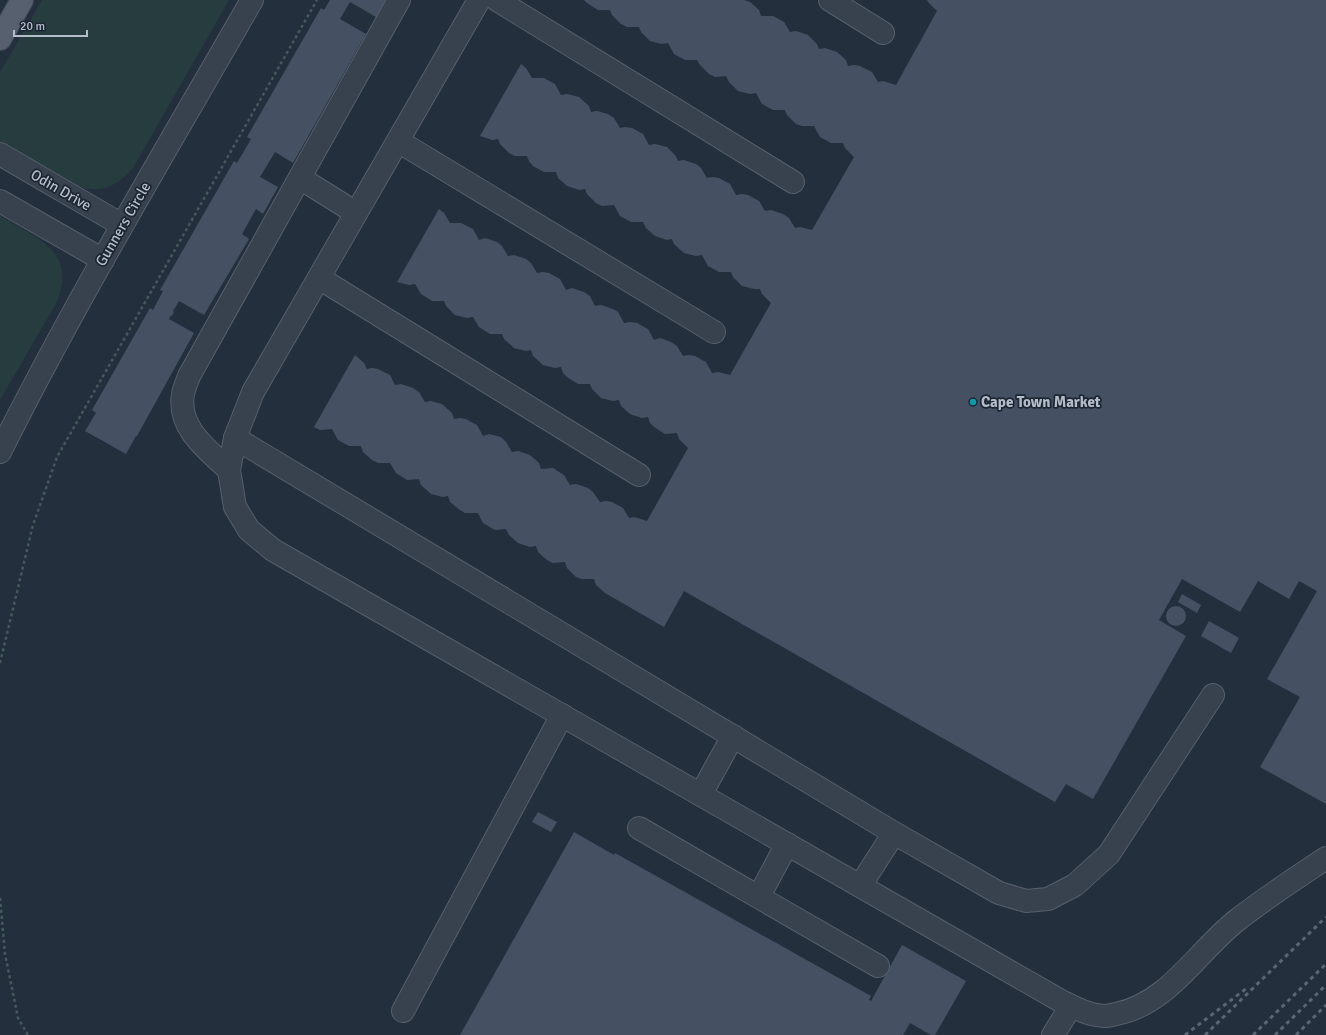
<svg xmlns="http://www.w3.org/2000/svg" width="1326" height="1035" viewBox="0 0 1326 1035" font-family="Signika,sans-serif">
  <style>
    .green { fill: #263c3f }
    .building { fill: #455162 }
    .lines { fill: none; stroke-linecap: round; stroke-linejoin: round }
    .minor-casing { stroke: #565f6c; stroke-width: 24 }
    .major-casing { stroke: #414a57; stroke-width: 24 }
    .path { stroke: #44595c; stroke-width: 2.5; stroke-dasharray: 3 3; stroke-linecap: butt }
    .minor { stroke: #38414e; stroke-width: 22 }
    .major { stroke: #56606e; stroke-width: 22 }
    .rail { stroke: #5a6575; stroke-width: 3; stroke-dasharray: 4 4; stroke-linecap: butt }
    .culture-dot { fill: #0f9aa8; stroke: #1d2633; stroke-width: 1.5 }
    .labels { text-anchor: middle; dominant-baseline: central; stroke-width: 3.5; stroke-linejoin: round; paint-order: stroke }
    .street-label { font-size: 15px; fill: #b4bcc9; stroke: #1d2633 }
    .poi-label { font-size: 15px; font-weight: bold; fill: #b4bcc9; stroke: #1d2633; text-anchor: start }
  </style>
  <rect width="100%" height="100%" fill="#242f3e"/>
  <g class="green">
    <path d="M42,0H229L133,168C117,187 101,193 77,187L0,143V72Z"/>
    <path d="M0,216C37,238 77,251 57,302L0,400Z"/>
  </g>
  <g class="building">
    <path d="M330,0H386L376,17L350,2L340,19L366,34L293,163L275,152L260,177L278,187L263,214L256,209L242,234L249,239L204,315L179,301L173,311L174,312L172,316L171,315L169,319L194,333L137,436H136L126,454L85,431L96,413L92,410L150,308L153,310L163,291L160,290L234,161L237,163L251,139L247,137L321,8L324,10Z"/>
    <path d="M584,0H744L750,2L759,10L761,16H773L784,22L790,32L796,31L808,35L817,44L819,49L825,48L837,52L846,60L848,66L854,65L860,66L872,72L878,82L883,81L896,85L937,11L929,3L927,0H1326V804L1260,767L1300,697L1267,679L1317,591L1299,581L1289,599L1258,581L1240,612L1182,579L1159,620L1186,636L1093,799L1066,784L1055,802L684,591L664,627L605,593L596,585L594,579H582L576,577L567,568L565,562L553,563L547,560L538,552L536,546L530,547L518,543L509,535L506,529L495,530L483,523L478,513H465L460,510L450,502L448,496L443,497L431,494L421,485L419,479L407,480L396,473L390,463H378L372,460L363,452L361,446H349L338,440L332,429L320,430L314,427L355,355L364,363L367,369L372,368L378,369L390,375L395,385L401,384L413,388L419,392L425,402L431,401L442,404L452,413L454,419L460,418L466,419L477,425L483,436L489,434L501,437L506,442L512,452L518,451L530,455L539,463L541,469L553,468L564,475L570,485L576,484L588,488L593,492L600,502L606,501L612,502L623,508L629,518L634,517L647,521L688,448L679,439L677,433L665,434L654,427L650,423L648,417L642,418L630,414L621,406L619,400L613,401L601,398L592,389L590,384H578L567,377L563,373L561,367L555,368L543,365L533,356L531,350L526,351L514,348L504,339L502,334H490L479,327L473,317L467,318L455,315L446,306L444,301H432L421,294L415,284L409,285L397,282L439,209L444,213L450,223H461L473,229L479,240L485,238L497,242L502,246L508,256L514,255L526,259L531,263L537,273L543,272L549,273L560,279L566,290L572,288L584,292L590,296L595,306L601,305L613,309L618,312L624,323L630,322L637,323L648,329L654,340L660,338L671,342L677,346L683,356L689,355L695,356L706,362L712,373L718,372L730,375L771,303L762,294L760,289H754L742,286L733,277L731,272H719L708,266L702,255L696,256L684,253L674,244L672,239L667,240L655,236L646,228L643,222H631L620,216L614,205L602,206L596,203L587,194L585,189L579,190L567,186L558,178L556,172H544L533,166L529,161L527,156H515L509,153L500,144L498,139L492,140L480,136L521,64L526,68L532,78H544L555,84L561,95L567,94L579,97L589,106L591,112L597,111L608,114L614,118L620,128L625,127L632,128L643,134L649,145L655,144L667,147L676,156L678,161L684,160L696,164L701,168L707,178L713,177L719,178L730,184L736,195L742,194L748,195L759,201L765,211L771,210L783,214L789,218L795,228L800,227L812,230L854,157L845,148L843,143H831L820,137L814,126H802L796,124L787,115L785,110H773L762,104L756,93L750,94L738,91L729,82L726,76L715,77L709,74L700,65L697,60H685L674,54L668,43L662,44L650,41L641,32L639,27H627L621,24L612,15L610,10H598L587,3Z"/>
    <path d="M1182,594L1201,605L1197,613L1178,602Z"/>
    <circle cx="1176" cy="616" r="10"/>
    <path d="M1209,621L1239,638L1231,653L1201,636Z"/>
    <path d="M538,812L557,822L551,832L532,822Z"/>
    <path d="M574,832L614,855L615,853L871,996L869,1000L871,1001L902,945L966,981L935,1035H931L910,1023L903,1035H460Z"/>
  </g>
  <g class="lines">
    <defs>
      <g id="minor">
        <path d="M479,0L253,392L235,438L229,470L235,507L249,530L273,550L1061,1001C1075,1008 1088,1015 1104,1016C1107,1016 1112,1015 1116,1014C1168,1004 1197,952 1236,921C1265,898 1296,878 1326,858"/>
        <path d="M497,0L793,182"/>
        <path d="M830,0L883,33"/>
        <path d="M398,141L714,332"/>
        <path d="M0,154L122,225"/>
        <path d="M300,178L356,213"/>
        <path d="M0,201L103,260"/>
        <path d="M319,278L639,475"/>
        <path d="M235,438L894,833L999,893L1026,901L1048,899L1075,885L1109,854L1213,695"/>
        <path d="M0,452C77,298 166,150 252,0"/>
        <path d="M229,470C208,450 177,428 183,394C184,388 187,382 189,376L399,0"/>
        <path d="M701,794L733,736"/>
        <path d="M639,828L878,966"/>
        <path d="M860,886L894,833"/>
        <path d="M759,896L787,844"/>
        <path d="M403,1011L562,715"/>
        <path d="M1053,1035L1071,1006"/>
      </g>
      <path id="major" d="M0,39L22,0"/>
    </defs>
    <use href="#minor" class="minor-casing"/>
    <use href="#major" class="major-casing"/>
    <g class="path">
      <path d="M0,663L33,525L57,457L317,0"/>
      <path d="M0,898L5,954L18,1018L28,1035"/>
    </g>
    <use href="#minor" class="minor"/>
    <use href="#major" class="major"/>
    <g class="rail">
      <path d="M1185,1035L1247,988"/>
      <path d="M1205,1035L1326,917"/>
      <path d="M1253,1035L1326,964"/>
      <path d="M1275,1035L1326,985"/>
      <path d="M1296,1035L1326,1005"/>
    </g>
  </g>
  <circle class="culture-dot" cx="973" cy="402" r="4"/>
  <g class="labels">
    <g class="street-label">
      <text transform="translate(61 190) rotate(30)">Odin Drive</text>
      <text transform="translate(123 224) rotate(-60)">Gunners Circle</text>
    </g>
    <g class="poi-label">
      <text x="981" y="402">Cape Town Market</text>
    </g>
  </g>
  <path d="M14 30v6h73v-6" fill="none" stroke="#b4bcc9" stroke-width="2"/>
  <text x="20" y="30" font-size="12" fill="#b4bcc9" stroke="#1d2633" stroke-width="3" paint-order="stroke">20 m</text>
</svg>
